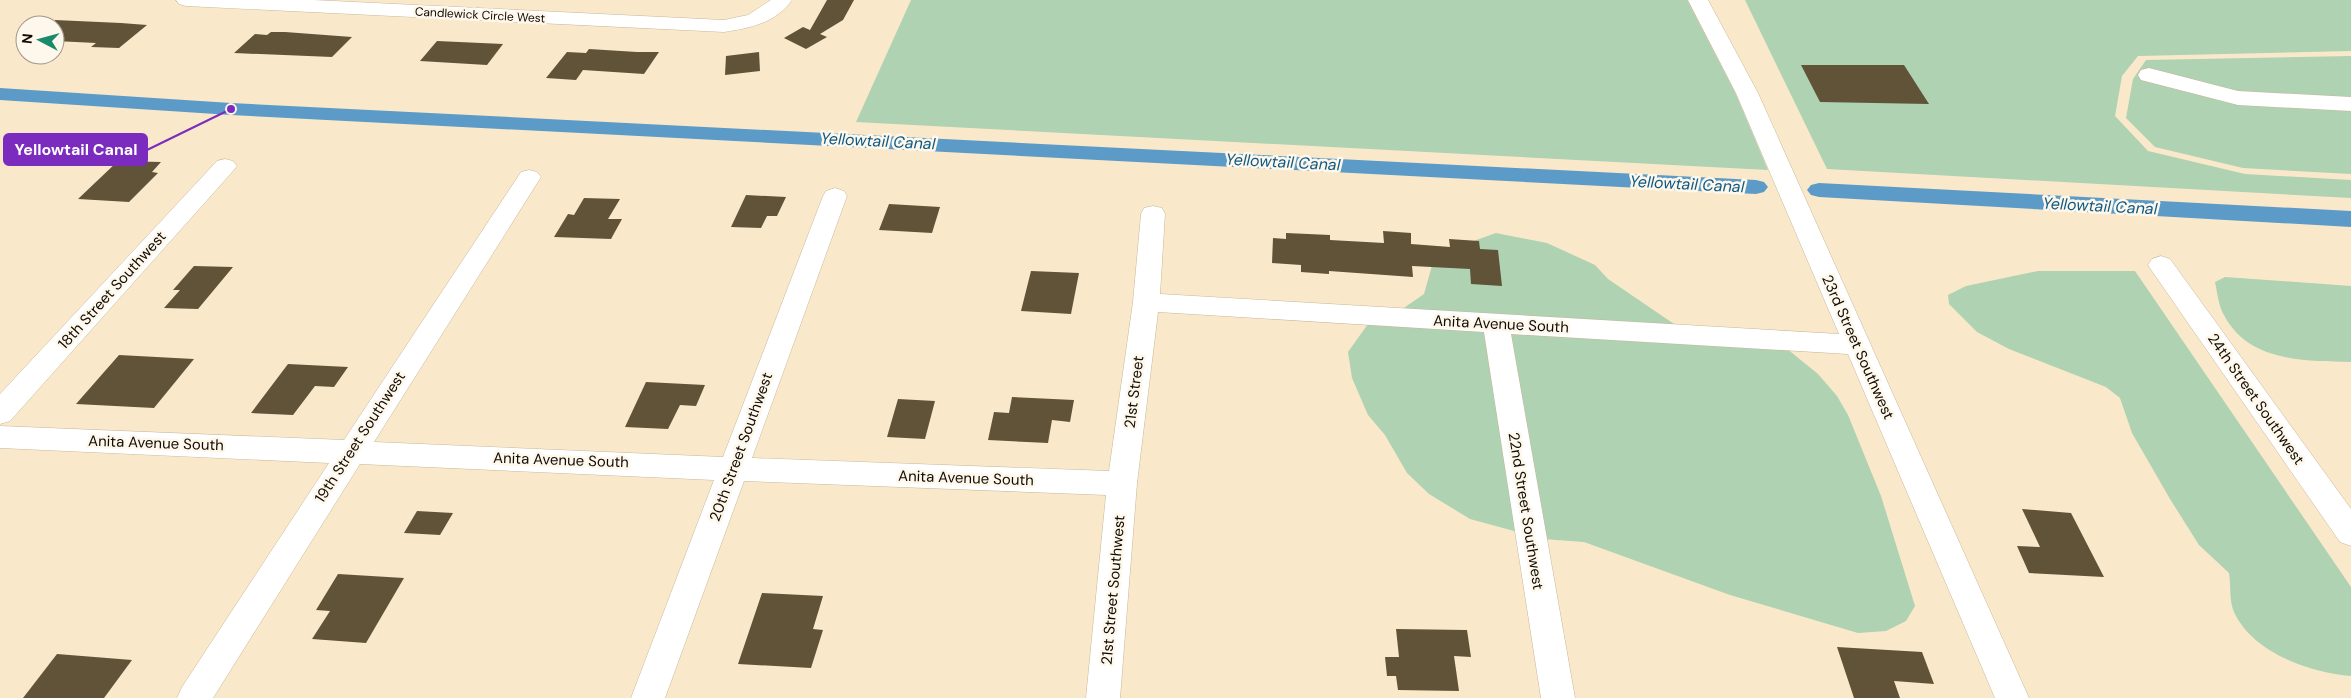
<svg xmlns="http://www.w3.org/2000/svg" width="2351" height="698" viewBox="0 0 2351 698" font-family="'DM Sans',sans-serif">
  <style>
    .green { fill: #aed2b2 }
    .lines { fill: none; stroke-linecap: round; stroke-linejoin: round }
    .canal { fill: #5c9bc7; fill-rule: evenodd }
    .building { fill: #605338 }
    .minor-casing { stroke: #c7b79a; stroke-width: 1 }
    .minor { fill: #fff; fill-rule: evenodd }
    .labels { text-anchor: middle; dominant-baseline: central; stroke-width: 5; stroke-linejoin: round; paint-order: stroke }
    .far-street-label { font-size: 12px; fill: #100a03; stroke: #fef7eb }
    .street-label { font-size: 15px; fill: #100a03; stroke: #fef7eb }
    .water-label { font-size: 16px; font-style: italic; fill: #0e5a86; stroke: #fef7eb }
    .leader { fill: none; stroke: #7b2cbf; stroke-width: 2 }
    .callout-dot { fill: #7b2cbf; stroke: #fef7eb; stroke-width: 2 }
    .callout { fill: #7b2cbf; stroke: #7b2cbf; stroke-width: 2 }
    .callout-label { font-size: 16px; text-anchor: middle; font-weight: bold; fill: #fff }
  </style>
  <rect width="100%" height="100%" fill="#f9e9ca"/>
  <g class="green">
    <path d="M911,0H1687L1735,92L1768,170L856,122Z"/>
    <path d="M1745,0H2351V51L2138,56L2122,76L2115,116L2148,151L2245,174L2351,180V198L1827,169Z"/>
    <path d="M2351,56V174L2243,168L2155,147L2126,118L2133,79L2146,60Z"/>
    <path d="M1496,233L1547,243L1595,265L1608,279L1674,324L1742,334L1781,344L1818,374L1837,396L1848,415L1881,496L1915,606L1906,621L1886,631L1858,633L1730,595L1584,542L1543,539L1470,519L1429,494L1407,473L1385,435L1368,415L1352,378L1348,352L1368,324L1398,312L1424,294L1433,262L1440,253Z"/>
    <path d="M2038,271H2135L2351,587V676C2309,672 2253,653 2234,612C2229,601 2231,584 2229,573L2199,545L2170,499L2132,433L2120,398L2106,387L2009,349L1977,332L1949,304L1948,295L1966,286Z"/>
    <path d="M2225,277L2351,286V362C2302,361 2244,362 2221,309C2218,301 2217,291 2215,282Z"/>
  </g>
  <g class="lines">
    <g class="canal">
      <path d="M0,88L231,103L1756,180L1764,182L1768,187L1764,192L1756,194L231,115L0,100Z"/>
      <path d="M1819,183L2351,211V227L1819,197L1811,195L1807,190L1811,185Z"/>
    </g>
  </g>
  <g class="building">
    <path d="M827,0H854L843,20L820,34L827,37L806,49L784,38L803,27L810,30Z"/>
    <path d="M55,20L121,23L147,25L119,48L91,47L96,43L55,41Z"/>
    <path d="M271,32H285L352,37L332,57L234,53L255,34L267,35Z"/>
    <path d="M437,41L503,44L487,65L420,61Z"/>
    <path d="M589,49L637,52H659L644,74L583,70L576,80L546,78L567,52L586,53Z"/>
    <path d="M759,52L760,71L725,75L726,56Z"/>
    <path d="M1801,65H1904L1929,104L1820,102Z"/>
    <path d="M118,161L161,162L152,172L158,173L129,202L78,199Z"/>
    <path d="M746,195L786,197L777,216H767L761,228L731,227Z"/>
    <path d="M584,198L620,199L608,219H622L611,239L554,237L568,214L574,215Z"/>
    <path d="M889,204L940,207L932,233L879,230Z"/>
    <path d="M1383,231L1411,233V244L1450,247L1449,239L1479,241L1480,249L1498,250L1502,286L1471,284L1470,269L1412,266L1413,277L1329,271V274L1301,272V265L1272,263L1273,238L1286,239V233L1330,235V240L1384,243Z"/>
    <path d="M194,266L233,267L198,309L164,308L180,290H173Z"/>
    <path d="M1031,271L1079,273L1071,314L1021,311Z"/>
    <path d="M119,355L194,359L154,408L76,404Z"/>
    <path d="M288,364L348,367L334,387L315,386L293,415L251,413Z"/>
    <path d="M646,382L705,385L696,406L680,405L668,429L625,427Z"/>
    <path d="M1012,397L1074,400L1070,422L1052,420L1048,443L988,440L994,412L1009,413Z"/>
    <path d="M898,399L935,401L925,439L887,437Z"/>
    <path d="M2022,509L2071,513L2104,577L2029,573L2017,546L2040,547Z"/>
    <path d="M417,511L453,513L440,535L404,533Z"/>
    <path d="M338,574L404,578L366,643L312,639L330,611L316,610Z"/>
    <path d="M762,593L823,596L813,629L823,630L811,668L738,664Z"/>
    <path d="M1396,629L1467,630L1471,657L1454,656L1459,691L1398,690L1396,676H1387L1385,657H1399Z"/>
    <path d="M1837,647L1922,652L1934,684L1894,681L1900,698H1854Z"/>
    <path d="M57,654L132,660L104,698H23Z"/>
  </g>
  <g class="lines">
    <defs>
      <g id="minor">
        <path d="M176,0H313L724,20L748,15L771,0H792C776,23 750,28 724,32L186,6L179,4Z"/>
        <path d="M1688,0H1708L1758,93L2029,698H1995L1848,354L1511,334L1575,698H1541L1484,332L1158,312L1137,483L1120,698H1086L1106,495L744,481L665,698H631L714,480L360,464L213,698H177L182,687L329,463L0,448V426L344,440L521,172L529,170L537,172L541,177L374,442L723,457L823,196L826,191L835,188L844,191L847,196L752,458L1109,471L1133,302L1141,214L1144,208L1153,206L1162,208L1165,214L1160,294L1839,334L1736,93Z"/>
        <path d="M2149,68L2238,91L2351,97V111L2238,105L2141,80L2138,75L2141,70Z"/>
        <path d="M225,159L233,161L237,166L233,171L10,421L0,424V394L217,161Z"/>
        <path d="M2161,256L2170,259L2351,509V546L2340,542L2152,271L2148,265L2152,259Z"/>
      </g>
    </defs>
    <use href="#minor" class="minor-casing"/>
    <use href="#minor" class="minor"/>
  </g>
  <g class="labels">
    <g class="far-street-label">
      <text transform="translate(480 15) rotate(3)">Candlewick Circle West</text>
    </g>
    <g class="street-label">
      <text transform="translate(112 290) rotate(-48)">18th Street Southwest</text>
      <text transform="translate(1501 324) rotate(3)">Anita Avenue South</text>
      <text transform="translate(1858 347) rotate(66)">23rd Street Southwest</text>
      <text transform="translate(1134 392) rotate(-83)">21st Street</text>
      <text transform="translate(2256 399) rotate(55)">24th Street Southwest</text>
      <text transform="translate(360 437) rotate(-57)">19th Street Southwest</text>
      <text transform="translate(156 443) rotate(2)">Anita Avenue South</text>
      <text transform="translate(741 447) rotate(-70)">20th Street Southwest</text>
      <text transform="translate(561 460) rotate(2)">Anita Avenue South</text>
      <text transform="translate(966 478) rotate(2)">Anita Avenue South</text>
      <text transform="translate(1526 511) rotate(81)">22nd Street Southwest</text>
      <text transform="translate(1113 590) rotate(-85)">21st Street Southwest</text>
    </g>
    <g class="water-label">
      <text transform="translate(878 141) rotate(3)">Yellowtail Canal</text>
      <text transform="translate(1283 162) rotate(3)">Yellowtail Canal</text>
      <text transform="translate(1687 184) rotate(3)">Yellowtail Canal</text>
      <text transform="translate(2100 206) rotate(3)">Yellowtail Canal</text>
    </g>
  </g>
  <path class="leader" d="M231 109L147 150"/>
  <circle class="callout-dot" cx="231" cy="109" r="5"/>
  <rect class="callout" x="4" y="134" width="143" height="31" rx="5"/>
  <g class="callout-label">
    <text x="76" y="155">Yellowtail Canal</text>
  </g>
  <g transform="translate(40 40) rotate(276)"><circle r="24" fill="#fef7eb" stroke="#9f988e"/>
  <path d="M0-4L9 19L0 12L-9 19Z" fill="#198a6a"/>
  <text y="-8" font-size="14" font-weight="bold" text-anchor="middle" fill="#100a03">N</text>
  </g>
</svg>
